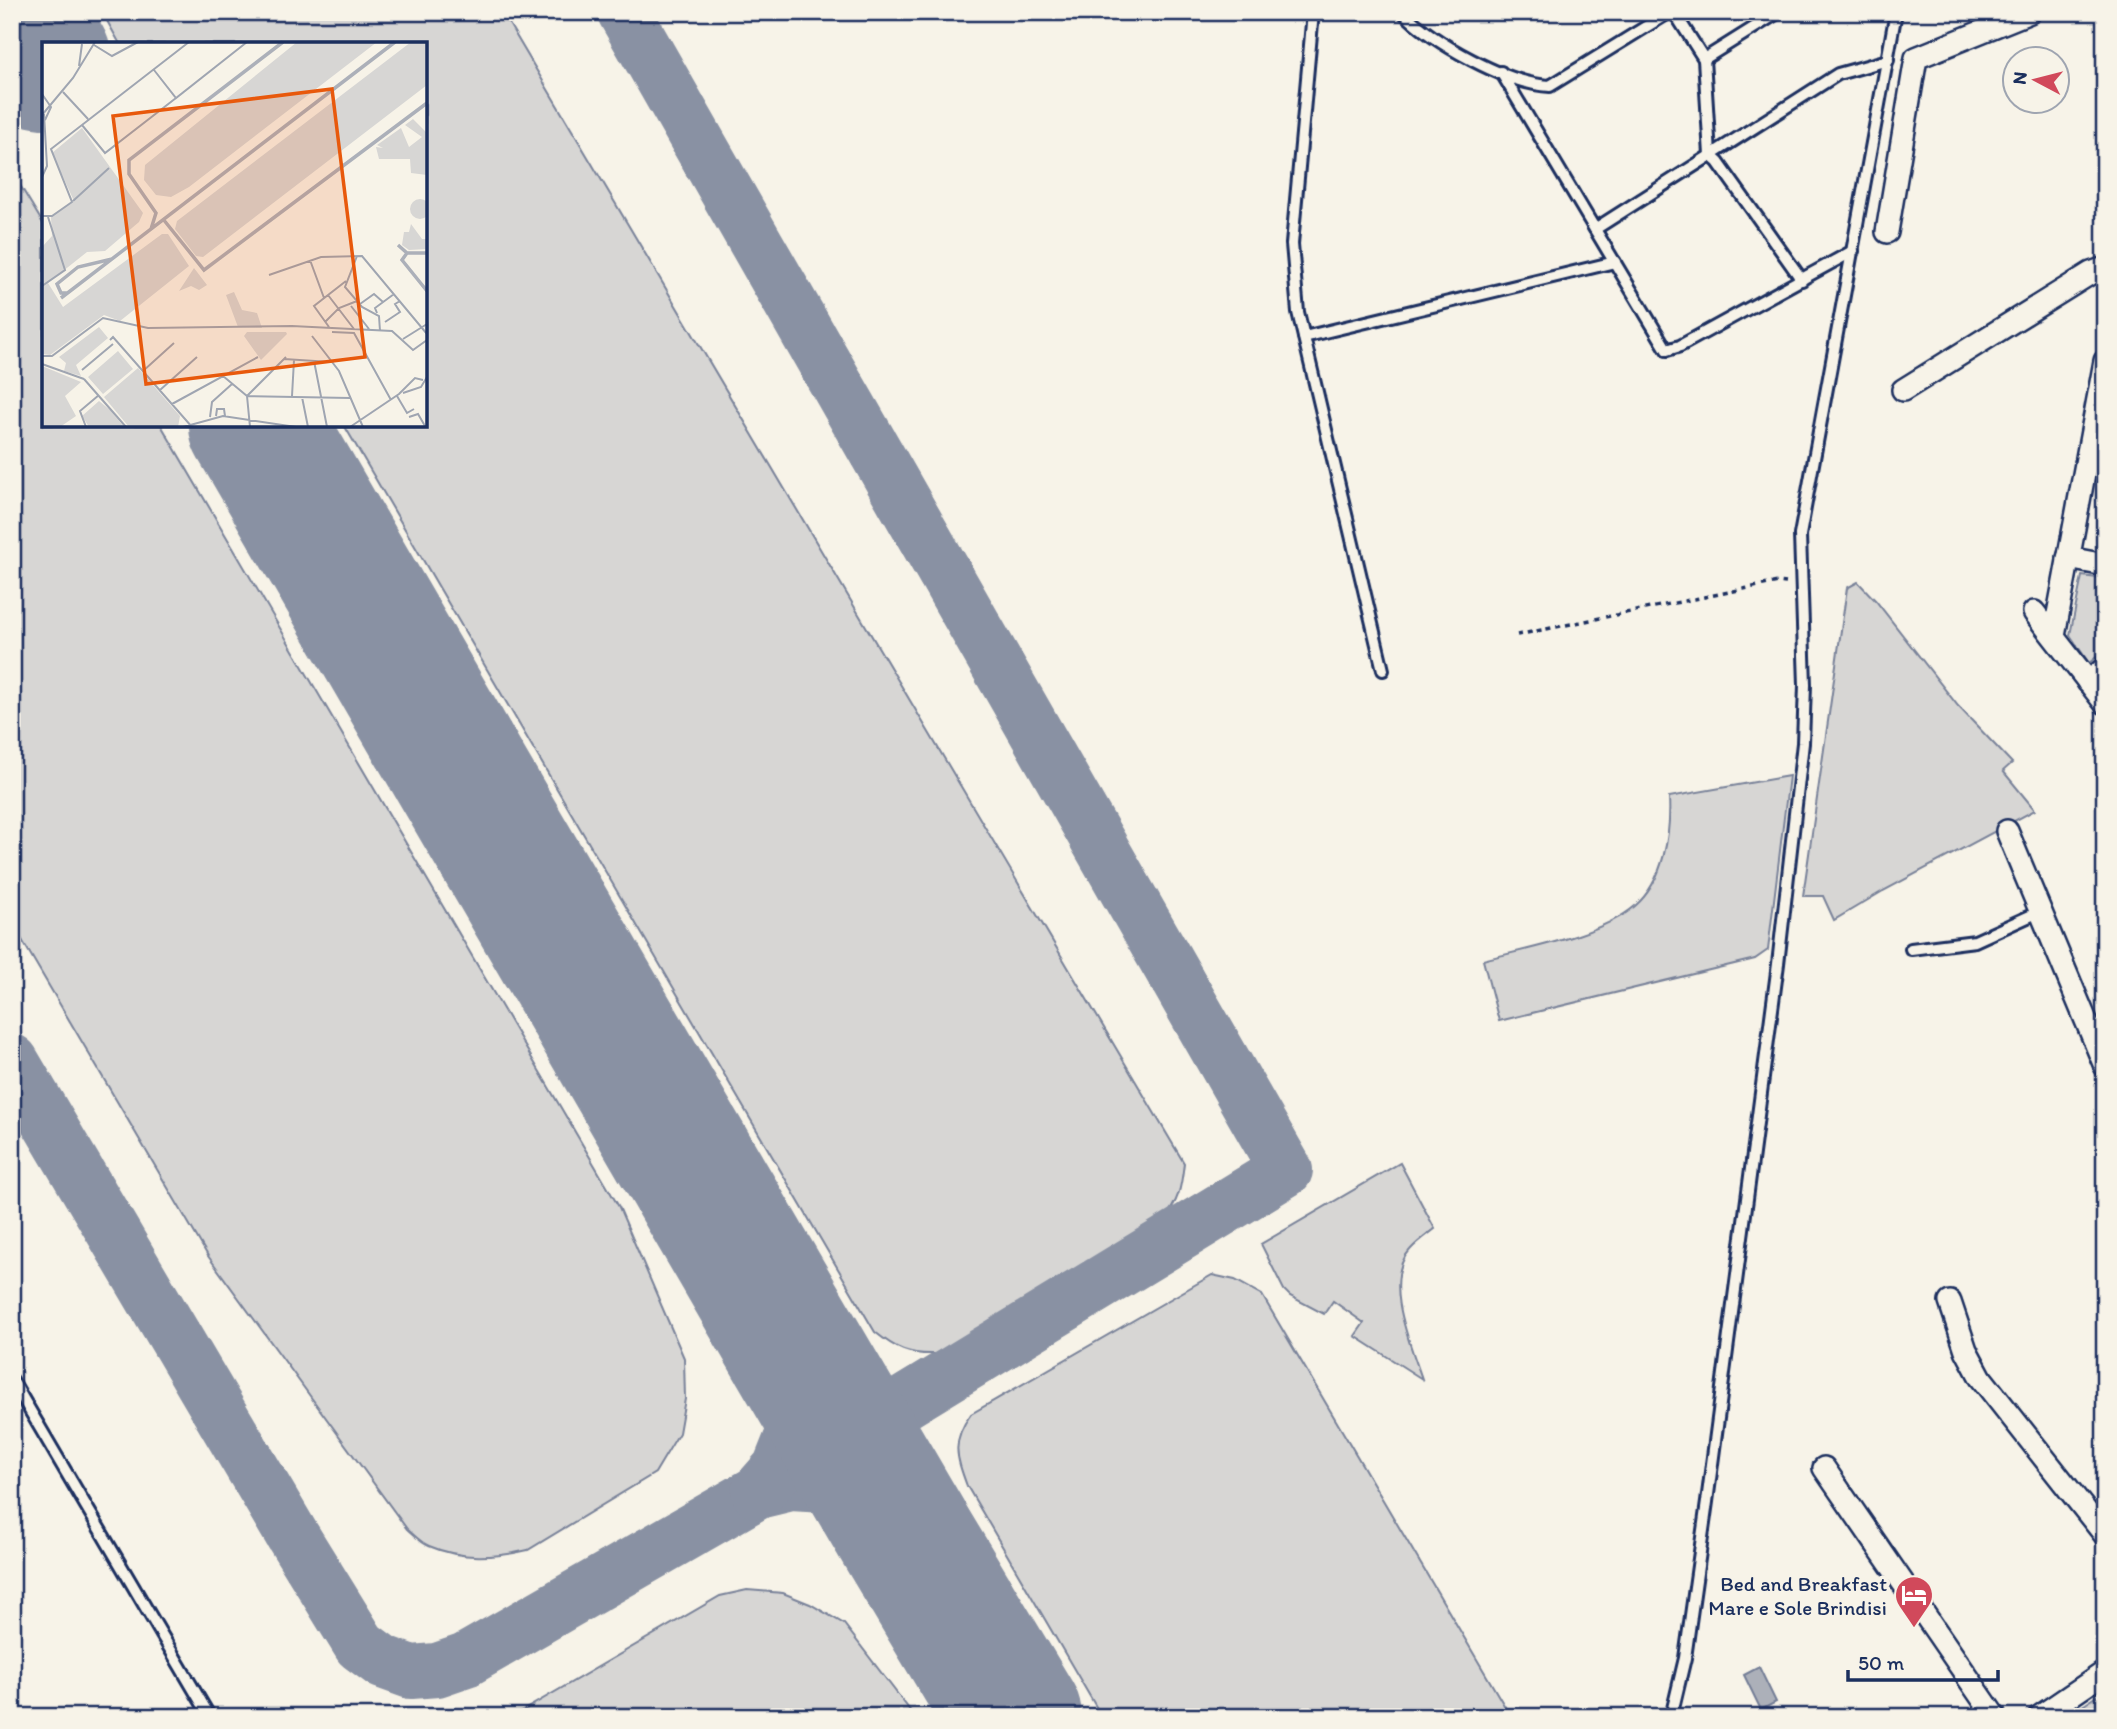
<svg xmlns="http://www.w3.org/2000/svg" width="2117" height="1729" viewBox="0 0 2117 1729" font-family="Itim,sans-serif">
  <style>
    .green { fill: #d7d6d4; stroke: #798299; stroke-width: 2 }
    .water { fill: #acb0b9; stroke: #727c95; stroke-width: 2 }
    .lines { fill: none; stroke-linecap: round; stroke-linejoin: round }
    .taxiway { stroke: #8991a3; stroke-width: 54 }
    .runway { stroke: #8991a3; stroke-width: 136 }
    .service-casing { stroke: #1b2f5e; stroke-width: 16 }
    .minor-casing { stroke: #1b2f5e; stroke-width: 26 }
    .path { stroke: #1b2f5e; stroke-width: 3.5; stroke-dasharray: 5 5; stroke-linecap: butt }
    .service { stroke: #f7f3e8; stroke-width: 10 }
    .minor { stroke: #f7f3e8; stroke-width: 21 }
    .labels { text-anchor: middle; dominant-baseline: central; stroke-width: 7; stroke-linejoin: round; paint-order: stroke }
    .poi-label { font-size: 21px; fill: #1b2f5e; stroke: #f7f3e8; text-anchor: end }
    .inset-river { fill: none; stroke: #acb0b9; stroke-width: 3.5 }
    .inset-road { fill: none; stroke: #9fa5b1; stroke-width: 2 }
    .view { fill: #e8590c; fill-opacity: 0.15; stroke: #e8590c; stroke-width: 3.5 }
    .inset-edge { fill: none; stroke: #1b2f5e; stroke-width: 3.5 }
  </style>
  <rect width="100%" height="100%" fill="#f7f3e8"/>
  <filter id="ink" filterUnits="userSpaceOnUse"><feTurbulence type="fractalNoise" baseFrequency=".0143" numOctaves="2"/><feDisplacementMap in="SourceGraphic" scale="14" xChannelSelector="R" yChannelSelector="G"/><feConvolveMatrix kernelMatrix="1 2 1 2 8 2 1 2 1" color-interpolation-filters="sRGB"/></filter>
  <g filter="url(#ink)">
    <g class="green">
      <path d="M102,12H502L1184,1163C1181,1189 1179,1200 1163,1221L936,1354C908,1355 896,1349 875,1332L344,425H425V44H120Z"/>
      <path d="M12,172L44,225V425H161L619,1207L684,1358L685,1399L679,1433L655,1473L528,1550C495,1558 462,1560 429,1546C421,1543 414,1535 407,1529L208,1256L12,923Z"/>
      <path d="M2082,576L2105,579V650L2089,663L2070,635Z"/>
      <path d="M1858,582L1876,601L1958,706L2012,763L2003,771L2035,810L1883,891L1834,920L1823,896H1803L1847,588Z"/>
      <path d="M1789,776L1768,950L1755,959L1499,1021L1483,960C1526,949 1602,935 1635,906C1664,881 1671,833 1669,797Z"/>
      <path d="M1400,1163L1435,1229C1427,1235 1417,1242 1410,1250C1382,1280 1411,1346 1422,1379L1355,1336L1364,1323L1333,1301L1324,1314L1290,1296L1284,1290L1261,1244Z"/>
      <path d="M1212,1275L1235,1280L1262,1295L1511,1717H1102L967,1486C956,1456 951,1441 971,1414Z"/>
      <path d="M747,1590L783,1593L810,1604L844,1624L915,1717H512L720,1596Z"/>
      <path d="M2105,1691V1717H2066Z"/>
    </g>
    <path class="water" d="M1759,1667L1776,1702L1761,1710L1744,1675Z"/>
    <g class="lines">
      <g class="taxiway">
        <path d="M624,12L1286,1170L848,1437"/>
        <path d="M12,1061L292,1535L360,1645L383,1662L411,1672L437,1670L466,1660L758,1492L791,1484L825,1486L860,1498L881,1512L910,1544"/>
        <path d="M758,1492L779,1468L799,1418L800,1377L789,1335"/>
      </g>
      <g class="runway">
        <path d="M15,12L44,61"/>
        <path d="M257,425L910,1544L1014,1717"/>
      </g>
      <defs>
        <g id="service">
          <path d="M1313,12L1292,244L1298,312L1383,670"/>
          <path d="M1403,12C1433,43 1507,84 1550,86L1670,12"/>
          <path d="M1674,12L1704,59L1710,155L1718,162L1802,280"/>
          <path d="M1704,59L1779,12"/>
          <path d="M1501,72L1667,350L1680,346L1853,251"/>
          <path d="M1595,229L1838,74L1888,60"/>
          <path d="M1304,337L1615,262"/>
          <path d="M1911,949L1975,941L2041,911"/>
          <path d="M12,1380L210,1717"/>
          <path d="M1671,1717L1685,1658L1707,1502L1778,964L1803,743L1805,685L1800,535L1896,12"/>
        </g>
        <g id="minor">
          <path d="M1887,232L1916,58L2030,12"/>
          <path d="M1903,390L2091,273L2105,268"/>
          <path d="M2068,558L2105,565"/>
          <path d="M2034,612L2105,703"/>
          <path d="M2054,636L2105,361"/>
          <path d="M2088,682L2105,668"/>
          <path d="M2007,831L2105,1066"/>
          <path d="M1950,1302L1966,1350L1981,1378L2105,1535"/>
          <path d="M1824,1468L1995,1717"/>
          <path d="M2039,1717L2105,1672"/>
        </g>
      </defs>
      <use href="#service" class="service-casing"/>
      <use href="#minor" class="minor-casing"/>
      <path class="path" d="M1517,635L1778,582L1786,583"/>
      <use href="#service" class="service"/>
      <use href="#minor" class="minor"/>
    </g>
  </g>
  <defs>
    <symbol id="hotel-pin" viewBox="-11 -11 22 30"><path d="M0 17L-7.5 6A9.5 9.5 0 1 1 7.5 6Z" fill="#d1495b" stroke="#f7f3e8"/><path d="M-6-4.5h1.5V1H6V5H4.5V3h-9V5H-6ZM-4 0a1.8 1.8 0 1 1 3.6 0ZM.5 0V-2.5h3Q6-2.5 6 0Z" fill="#fff"/></symbol>
  </defs>
  <g fill-rule="evenodd">
    <use href="#hotel-pin" x="1892" y="1573" width="44" height="60"/>
  </g>
  <g class="labels">
    <g class="poi-label">
      <text x="1887" y="1583">Bed and Breakfast<tspan x="1887" dy="24">Mare e Sole Brindisi</tspan></text>
    </g>
  </g>
  <g transform="translate(42 42)">
    <rect width="385" height="385" fill="#f7f3e8"/>
    <path d="M255,0H335L147,145L129,155L114,153L102,138L103,123ZM369,0H385V43L161,215L154,214L133,187L135,179ZM371,77L385,91V133L369,131L368,117H337L334,105L341,106L335,103L359,86L367,105L380,95L363,83ZM40,86L101,171L97,180L63,209L45,210L6,241L21,265L120,192H126L147,224L78,279L62,273L8,313L0,312V205L10,194L9,175L32,159L10,111ZM368 167a10 10 0 1 1 20 0a10 10 0 1 1-20 0ZM369,182L380,197H385V207L367,208L360,203L362,190H367ZM152,226L165,243L157,248L149,244L137,249ZM192,250L200,268L215,271L220,286L196,285L184,253ZM57,285L66,296L34,323L39,334L22,329L24,321L17,315ZM205,290H244L245,292L219,318L202,294ZM76,309L91,327L61,352L46,335ZM0,324L39,340L23,354L34,374L18,385H0ZM96,326L138,374L136,385H87L62,355ZM57,359L68,368L82,385H47L40,374Z" fill="#d7d6d4"/>
    <path class="inset-river" d="M121,177L162,228L385,61M109,187L114,171L87,132V118L241,0M356,203L365,211H385M365,211L360,218L385,249M26,251H19L15,242L36,225L70,217M19,256L353,0"/>
    <path class="inset-road" d="M52,3L70,14L96,0M37,24L40,2M112,28L134,56L205,0M21,50L46,77M0,52L9,65L3,78M0,73L31,36L53,0M40,83L63,111L134,56M0,135L5,124L2,72M31,159L67,126M0,174H10L30,160L9,107L147,0M315,214L303,245L320,265L337,274L338,289M268,218L282,256M227,233L279,215L320,214L385,292M0,244L23,228L6,175M286,253L312,287M318,262L332,252L341,260M309,264L327,287M335,271L333,266L352,252M283,280L297,266L315,259M343,280L358,270L353,262L358,259M287,285L272,264L304,239M290,290L312,291L349,358M270,294L297,329L321,385M361,297L385,282M68,298L71,295L150,385M0,314H10L61,276L106,286L250,284L350,289L371,308L385,298M242,317L289,320M272,319L285,385M0,322L42,337M40,328L71,302M101,329L132,301M181,334L205,354L308,356M42,337L84,385M118,348L155,315M361,351L379,345L385,335M205,354L244,315M205,354L208,385M250,354L252,318M355,354L365,371L372,367M260,355L266,385M130,362L216,315M174,374L175,367H182L183,374M168,375L170,360L190,342M367,375L376,372L383,384M44,385L38,369L57,353M141,385L181,374L254,385M308,385L357,352L373,336L381,338"/>
    <path class="view" d="M290,47L323,315L104,342L71,74Z"/>
    <rect width="385" height="385" class="inset-edge"/>
  </g>
  <rect width="2117" height="1729" fill="none" stroke="#f7f3e8" stroke-width="42"/>
  <rect x="21" y="21" width="2075" height="1687" fill="none" stroke="#1b2f5e" stroke-width="2.5" filter="url(#ink)"/>
  <g transform="translate(2036 80) rotate(277)"><circle r="33" fill="#f7f3e8" stroke="#9fa5b1" stroke-width="2"/>
  <path d="M0-5L12 26L0 18L-12 26Z" fill="#d1495b"/>
  <text y="-10" font-size="19" font-weight="bold" text-anchor="middle" fill="#1b2f5e">N</text>
  </g>
  <path d="M1848 1670v10h150v-10" fill="none" stroke="#1b2f5e" stroke-width="3.5"/>
  <text x="1858" y="1670" font-size="21" fill="#1b2f5e" stroke="#f7f3e8" stroke-width="5" paint-order="stroke">50 m</text>
</svg>
